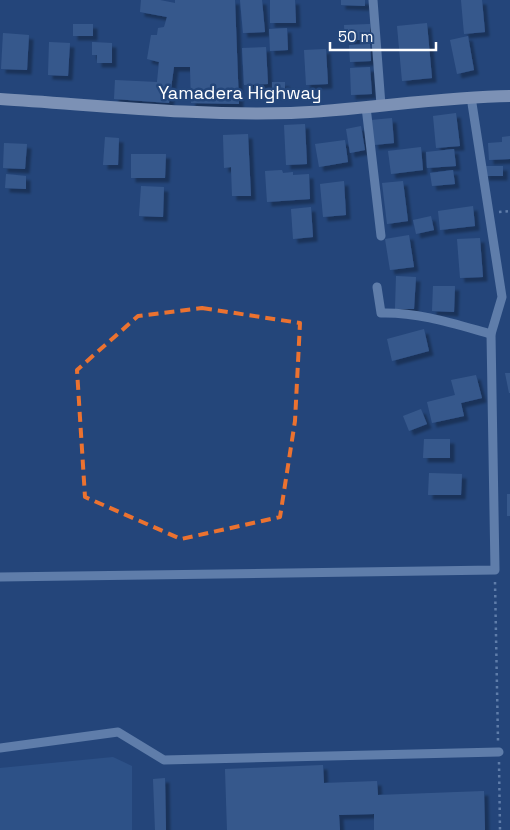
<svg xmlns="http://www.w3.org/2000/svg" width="510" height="830" viewBox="0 0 510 830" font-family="'Space Grotesk',sans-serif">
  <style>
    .green { fill: #385f98 }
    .building { fill: #4d70a3; filter: url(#shadow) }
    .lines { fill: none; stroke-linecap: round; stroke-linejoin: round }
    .path { stroke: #a7c0e4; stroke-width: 2.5; stroke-dasharray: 2.5 4; stroke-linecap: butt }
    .minor { stroke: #a7c0e4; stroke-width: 9 }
    .major { stroke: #e7eefc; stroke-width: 12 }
    .marked { fill: none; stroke: #eb7230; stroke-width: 4; stroke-dasharray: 10 6; stroke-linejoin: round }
    .labels { text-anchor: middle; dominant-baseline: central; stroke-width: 5; stroke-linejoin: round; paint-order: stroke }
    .street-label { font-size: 18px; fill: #fff; stroke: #24467a }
  </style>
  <defs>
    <filter id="shadow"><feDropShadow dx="4.5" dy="4.5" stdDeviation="1" flood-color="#0009"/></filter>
  </defs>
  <rect width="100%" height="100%" fill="#24467a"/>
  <path class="green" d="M113,757L132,766V830H0V768Z"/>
  <g class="building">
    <path d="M141,0H160L175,3V0H235L239,104L191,103L190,67H174L169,103L114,99L115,80L157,82L159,62L147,59L151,35H157L158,28L164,27L167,17L140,12Z"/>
    <path d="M240,0H262L265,32L243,33Z"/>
    <path d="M270,0H295L296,23H270Z"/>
    <path d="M341,0H365V6L341,5Z"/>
    <path d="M461,0H482L485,32L464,34Z"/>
    <path d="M427,23L432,78L402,81L397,26Z"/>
    <rect x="73" y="24" width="20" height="12"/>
    <path d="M370,24V40H345L344,25Z"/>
    <path d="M287,28L288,50L270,51L269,29Z"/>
    <path d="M3,33L29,35L27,70L1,69Z"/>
    <path d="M468,36L474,70L457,74L450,40Z"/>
    <path d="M49,42L70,43L68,76L48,75Z"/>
    <path d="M92,42L112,43V63H97V55H92Z"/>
    <path d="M370,44L371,61L350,62L349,45Z"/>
    <path d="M266,47L268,84L244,85L242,48Z"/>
    <path d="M326,49L328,84L306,85L304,50Z"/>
    <path d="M370,67L372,94L351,95L350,68Z"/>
    <rect x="272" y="82" width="13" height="12"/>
    <path d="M456,113L460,146L436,148L433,116Z"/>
    <path d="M392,118L394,143L374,145L371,120Z"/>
    <path d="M305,124L307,164L286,165L284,125Z"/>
    <path d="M361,126L365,150L350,153L346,129Z"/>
    <path d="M248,134L251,196H232L231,167L224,168L223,135Z"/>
    <path d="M510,136V159L489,160L488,143L502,142V137Z"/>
    <path d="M105,137L119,138L118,165H103Z"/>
    <path d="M345,140L348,162L319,167L315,144Z"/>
    <path d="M4,143L27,144L25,169L3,168Z"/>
    <path d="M421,147L423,170L391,174L388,151Z"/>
    <path d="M454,149L456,166L427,168L426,152Z"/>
    <path d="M131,154H166L165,178H131Z"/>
    <path d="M485,166H503V176H484Z"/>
    <path d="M282,170L283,173L293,172V175L309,174L310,199L267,202L265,171Z"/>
    <path d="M453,170L455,184L432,186L430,173Z"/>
    <path d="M6,174L26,176V189L5,188Z"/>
    <path d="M344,181L346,215L323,217L320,184Z"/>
    <path d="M403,181L408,221L387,224L382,183Z"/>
    <path d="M141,186L164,187L163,217L139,216Z"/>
    <path d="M473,206L475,226L440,230L438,211Z"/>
    <path d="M311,207L313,237L293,239L291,209Z"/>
    <path d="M431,216L434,230L416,234L413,220Z"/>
    <path d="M409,235L414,267L390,270L385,239Z"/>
    <path d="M480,238L483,277L460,278L457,239Z"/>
    <path d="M396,276L416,277L414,309H395Z"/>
    <path d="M433,286H455L454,312L432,311Z"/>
    <path d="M424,329L429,351L392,361L387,339Z"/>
    <path d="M505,373H510V393H509Z"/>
    <path d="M476,375L482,398L461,403L464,416L432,423L427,402L455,395L451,380Z"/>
    <path d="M421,409L427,424L409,431L403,416Z"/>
    <path d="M424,439H450V458H423Z"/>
    <path d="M429,473L462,474L461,495H428Z"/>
    <rect x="507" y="494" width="3" height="22"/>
    <path d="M323,765L324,783L377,781L378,795L484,791L485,830H374V814L339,815L340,830H227L225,769Z"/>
    <path d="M165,778L166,830H155L153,779Z"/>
  </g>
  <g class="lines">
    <g class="path">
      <path d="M499,212L510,211"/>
      <path d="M495,582L498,741"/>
      <path d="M499,762L500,830"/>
    </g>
    <g class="minor">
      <path d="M373,0L381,105"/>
      <path d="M366,107L381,236"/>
      <path d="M377,287L381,313C419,312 455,324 491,334"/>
      <path d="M0,577L495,570L491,334L502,297L471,97"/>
      <path d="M0,748L118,732L164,760L499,752"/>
    </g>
    <path class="major" d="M0,99C97,105 194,116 291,113C364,110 437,97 510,96"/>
  </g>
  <path d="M0 0H510V830H0ZM202,308L300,323L295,421L280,517L181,539L85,497L77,370L138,316Z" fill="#24467a" fill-opacity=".55" fill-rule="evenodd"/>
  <path class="marked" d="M202,308L300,323L295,421L280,517L181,539L85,497L77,370L138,316Z"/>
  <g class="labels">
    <g class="street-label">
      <text x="240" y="92">Yamadera Highway</text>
    </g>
  </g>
  <path d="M330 42v8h106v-8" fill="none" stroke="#ffffff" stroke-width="2.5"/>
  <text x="338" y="42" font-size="15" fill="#ffffff" stroke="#24467a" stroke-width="4" paint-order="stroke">50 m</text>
</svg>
